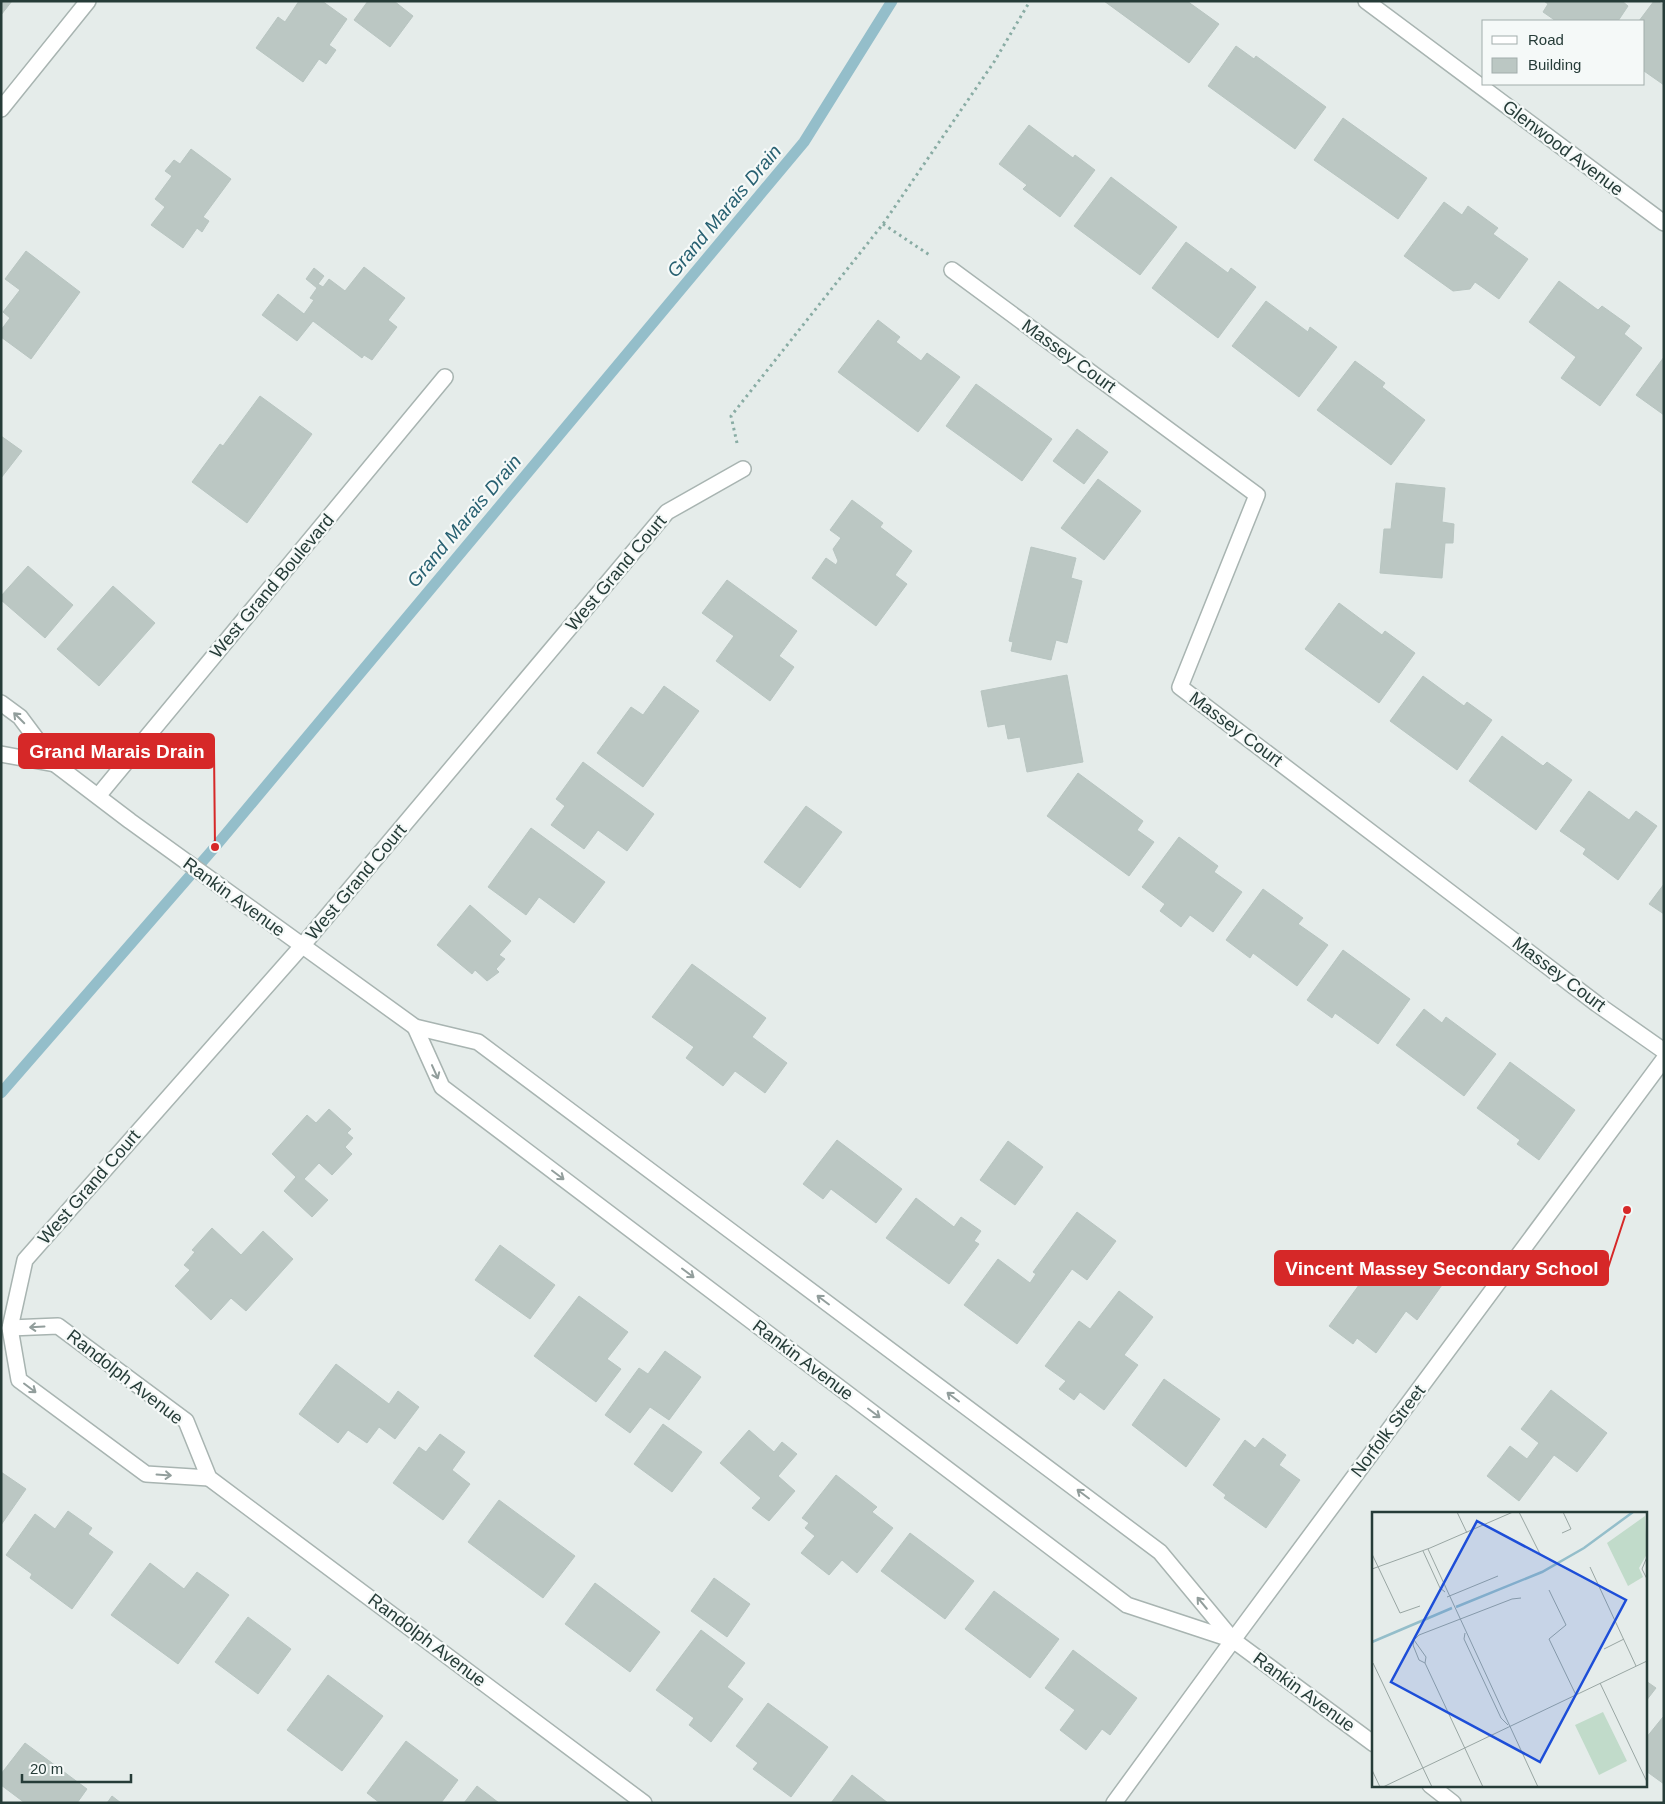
<svg xmlns="http://www.w3.org/2000/svg" width="1665" height="1804" viewBox="0 0 1665 1804" font-family="Arial,sans-serif">
  <style>
    .lines { fill: none; stroke-linecap: round; stroke-linejoin: round }
    .stream { stroke: #94beca; stroke-width: 11 }
    .building { fill: #bbc7c3; stroke: #b8c5c1 }
    .minor-casing { stroke: #a8b4b1; stroke-width: 18 }
    .tertiary-casing { stroke: #a8b4b1; stroke-width: 18 }
    .path { stroke: #89aca4; stroke-width: 3; stroke-dasharray: 2.5 4; stroke-linecap: butt }
    .minor { stroke: #fff; stroke-width: 15 }
    .tertiary { stroke: #fff; stroke-width: 15 }
    .oneway { stroke: #929e9c }
    .labels { text-anchor: middle; dominant-baseline: central; stroke-width: 4.5; stroke-linejoin: round; paint-order: stroke }
    .street-label { font-size: 18px; fill: #263c38; stroke: #f5f9f8 }
    .water-label { font-size: 19px; font-style: italic; fill: #276071; stroke: #f5f9f8 }
    .inset-river { fill: none; stroke: #94beca; stroke-width: 2.5 }
    .inset-road { fill: none; stroke: #99a6a3; stroke-width: 1 }
    .view { fill: #1d4ed8; fill-opacity: 0.15; stroke: #1d4ed8; stroke-width: 2.5 }
    .inset-edge { fill: none; stroke: #263c38; stroke-width: 2.5 }
    .leader { fill: none; stroke: #d62828; stroke-width: 2 }
    .callout-dot { fill: #d62828; stroke: #f5f9f8; stroke-width: 2 }
    .callout { fill: #d62828; stroke: #d62828; stroke-width: 2 }
    .callout-label { font-size: 19px; text-anchor: middle; font-weight: bold; fill: #fff }
  </style>
  <rect width="100%" height="100%" fill="#e5ecea"/>
  <g class="lines">
    <path class="stream" d="M1,1093L215,847L804,142L892,1"/>
  </g>
  <g class="building">
    <path d="M1,1H12L1,15Z"/>
    <path d="M299,1H322L347,19L329,45L336,50L326,64L319,59L303,82L256,48L278,17L285,22Z"/>
    <path d="M368,1H394L413,16L390,47L354,20Z"/>
    <path d="M1104,1H1187L1219,24L1189,63Z"/>
    <path d="M1544,1H1622L1628,6L1618,21H1556L1543,12L1548,4Z"/>
    <path d="M1654,1H1657L1664,5V85L1644,71V21H1639Z"/>
    <path d="M1236,46L1254,59L1256,56L1326,107L1295,149L1208,86Z"/>
    <path d="M1343,118L1427,178L1398,219L1314,160Z"/>
    <path d="M1029,125L1073,158L1075,155L1095,170L1060,217L1023,189L1027,185L999,164Z"/>
    <path d="M191,149L231,179L203,217L209,221L202,232L197,228L183,248L151,225L165,207L155,199L172,176L165,171L174,160L180,164Z"/>
    <path d="M1111,177L1177,227L1140,275L1074,226Z"/>
    <path d="M1444,202L1462,215L1468,206L1498,228L1493,234L1528,259L1499,299L1475,282L1470,289L1453,291L1404,256Z"/>
    <path d="M1186,242L1228,273L1231,268L1256,287L1218,338L1152,288Z"/>
    <path d="M26,251L80,292L31,359L1,337V330L10,318L3,312L20,290L5,279Z"/>
    <path d="M364,267L405,298L388,320L397,327L372,360L364,355L362,358L313,321L297,341L262,315L278,294L304,314L314,300L310,298L317,288L306,279L314,268L324,276L318,284L323,287L329,279L345,291Z"/>
    <path d="M1559,281L1598,310L1602,306L1630,326L1624,334L1642,348L1600,406L1561,378L1576,357L1529,322Z"/>
    <path d="M1266,301L1308,332L1310,327L1337,347L1299,397L1232,346Z"/>
    <path d="M878,320L900,337L896,342L921,361L927,353L960,377L918,432L838,372Z"/>
    <path d="M1664,357V415L1636,395Z"/>
    <path d="M1355,361L1385,383L1382,387L1425,420L1391,465L1317,410Z"/>
    <path d="M976,384L1052,439L1022,481L946,426Z"/>
    <path d="M260,396L312,434L247,523L192,482L220,444L223,446Z"/>
    <path d="M1077,429L1108,452L1084,484L1053,461Z"/>
    <path d="M1,436L22,451L1,478Z"/>
    <path d="M1098,479L1141,511L1104,560L1061,528Z"/>
    <path d="M1396,483L1445,488L1442,522L1454,524L1453,543H1445L1442,578L1380,573L1384,529H1391Z"/>
    <path d="M852,500L883,523L880,527L912,551L895,575L907,584L876,626L812,578L826,558L836,565L838,561L833,549L841,538L830,530Z"/>
    <path d="M1031,547L1076,558L1071,578L1082,581L1067,643L1056,640L1051,660L1011,651L1013,642L1009,641Z"/>
    <path d="M28,566L73,605L45,638L1,600V596Z"/>
    <path d="M727,580L797,631L779,656L794,667L770,701L716,661L734,636L702,613Z"/>
    <path d="M113,586L155,623L99,686L57,649Z"/>
    <path d="M1339,603L1382,635L1385,631L1415,653L1379,703L1305,649Z"/>
    <path d="M1067,675L1083,762L1027,772L1020,737L1008,739L1005,724L988,727L981,691Z"/>
    <path d="M1423,676L1464,706L1467,702L1492,720L1457,770L1390,721Z"/>
    <path d="M664,686L699,711L643,787L597,753L631,707L643,715Z"/>
    <path d="M1502,736L1543,766L1547,762L1572,780L1536,830L1469,781Z"/>
    <path d="M583,762L654,814L627,851L598,830L584,849L551,825L565,806L556,799Z"/>
    <path d="M1078,773L1143,821L1137,830L1154,842L1129,876L1047,816Z"/>
    <path d="M1589,791L1629,820L1636,811L1657,826L1618,880L1583,854L1586,849L1560,831Z"/>
    <path d="M806,806L842,832L800,888L764,862Z"/>
    <path d="M531,828L605,882L574,923L539,897L526,915L488,887Z"/>
    <path d="M1179,837L1218,866L1214,872L1242,892L1213,932L1190,915L1181,927L1160,911L1165,904L1142,887Z"/>
    <path d="M1664,884V914L1649,904Z"/>
    <path d="M1263,889L1303,918L1298,924L1328,945L1297,986L1253,953L1250,958L1226,940Z"/>
    <path d="M470,905L511,941L499,955L505,959L496,969L499,972L487,981L475,970L472,974L437,945Z"/>
    <path d="M1343,950L1410,999L1378,1044L1335,1013L1332,1018L1307,1000Z"/>
    <path d="M692,964L766,1018L752,1037L787,1063L765,1093L735,1071L723,1086L686,1058L694,1047L652,1017Z"/>
    <path d="M1424,1009L1442,1023L1446,1017L1496,1054L1464,1096L1396,1045Z"/>
    <path d="M1510,1062L1575,1110L1539,1160L1517,1144L1520,1140L1477,1108Z"/>
    <path d="M329,1109L351,1129L347,1133L353,1138L345,1147L352,1154L332,1175L319,1163L304,1179L328,1200L312,1217L284,1191L296,1177L272,1154L307,1115L316,1123Z"/>
    <path d="M837,1140L902,1189L876,1223L831,1189L823,1199L803,1184Z"/>
    <path d="M1008,1141L1043,1167L1015,1205L980,1180Z"/>
    <path d="M916,1198L954,1227L961,1217L981,1231L974,1241L979,1244L949,1284L886,1238Z"/>
    <path d="M1077,1212L1116,1241L1087,1280L1072,1269L1017,1344L964,1305L998,1259L1030,1283L1036,1274L1033,1272Z"/>
    <path d="M212,1228L241,1255L263,1231L293,1259L246,1311L231,1298L211,1320L175,1286L190,1270L184,1265L195,1252L192,1250Z"/>
    <path d="M500,1245L555,1285L530,1319L475,1280Z"/>
    <path d="M1381,1255L1403,1272L1411,1262L1442,1285L1417,1320L1406,1311L1376,1353L1357,1338L1353,1344L1329,1326Z"/>
    <path d="M1119,1291L1153,1317L1124,1355L1138,1365L1104,1410L1080,1392L1074,1400L1059,1389L1066,1381L1045,1366L1079,1321L1090,1329Z"/>
    <path d="M579,1296L628,1332L607,1359L621,1369L596,1402L534,1356Z"/>
    <path d="M665,1351L701,1377L669,1420L650,1407L630,1433L605,1415L639,1368L648,1374Z"/>
    <path d="M336,1364L389,1404L398,1391L419,1407L395,1439L379,1427L367,1443L348,1430L338,1443L299,1414Z"/>
    <path d="M1164,1379L1220,1419L1186,1467L1132,1425Z"/>
    <path d="M1551,1390L1607,1433L1577,1472L1554,1455L1519,1501L1487,1476L1510,1446L1527,1459L1539,1443L1521,1429Z"/>
    <path d="M663,1424L702,1452L672,1492L634,1464Z"/>
    <path d="M749,1430L774,1452L782,1442L797,1454L778,1476L795,1491L769,1521L752,1508L761,1498L720,1463Z"/>
    <path d="M440,1434L465,1452L452,1470L470,1484L443,1520L393,1483L419,1447L426,1452Z"/>
    <path d="M1263,1438L1286,1455L1279,1465L1300,1480L1266,1528L1224,1498L1226,1495L1213,1485L1245,1440L1255,1448Z"/>
    <path d="M1,1472L26,1489L1,1525Z"/>
    <path d="M836,1475L877,1507L872,1512L893,1528L857,1573L842,1560L829,1575L801,1553L815,1536L805,1528L809,1523L802,1518Z"/>
    <path d="M499,1500L575,1556L543,1598L468,1542Z"/>
    <path d="M68,1511L92,1528L88,1534L113,1552L72,1609L30,1578L32,1574L6,1555L35,1514L55,1529Z"/>
    <path d="M910,1533L974,1581L945,1619L881,1571Z"/>
    <path d="M150,1563L184,1589L197,1572L229,1595L178,1664L111,1615Z"/>
    <path d="M714,1578L750,1604L727,1637L691,1611Z"/>
    <path d="M595,1583L660,1632L630,1672L565,1624Z"/>
    <path d="M994,1591L1059,1639L1030,1678L965,1629Z"/>
    <path d="M248,1617L291,1649L258,1694L215,1662Z"/>
    <path d="M701,1630L745,1663L727,1687L743,1699L711,1742L689,1725L694,1718L656,1690Z"/>
    <path d="M1073,1650L1137,1698L1110,1735L1102,1729L1086,1750L1060,1730L1075,1710L1045,1688Z"/>
    <path d="M328,1675L383,1716L342,1771L287,1730Z"/>
    <path d="M1646,1681L1656,1688L1646,1701Z"/>
    <path d="M768,1703L828,1747L791,1797L753,1769L758,1763L736,1746Z"/>
    <path d="M1663,1717H1664V1784L1646,1771V1738Z"/>
    <path d="M406,1741L458,1780L441,1803H396L394,1801L393,1803H380L367,1793Z"/>
    <path d="M25,1743L87,1789L77,1803H25L1,1785V1774Z"/>
    <path d="M852,1775L888,1803H831Z"/>
    <path d="M477,1786L499,1803H464Z"/>
    <path d="M112,1796L121,1803H107Z"/>
  </g>
  <g class="lines">
    <defs>
      <g id="minor">
        <path d="M1366,1L1664,223"/>
        <path d="M952,270L1257,495L1180,687L1597,1004L1664,1051"/>
        <path d="M98,796L445,377"/>
        <path d="M10,1328L58,1326L186,1421L209,1478L644,1803"/>
        <path d="M209,1478L146,1474L19,1380L10,1328L25,1260L302,946L667,512L743,469"/>
        <path d="M1430,1785L1453,1803"/>
        <path d="M1114,1803L1233,1640L1374,1744"/>
      </g>
      <g id="tertiary">
        <path d="M1,109L88,1"/>
        <path d="M1,703L20,717L55,764L130,821L415,1027L478,1042L1160,1552L1233,1640"/>
        <path d="M1,754L55,764"/>
        <path d="M415,1027L442,1087L1127,1605L1233,1640"/>
        <path d="M1233,1640L1664,1059"/>
      </g>
    </defs>
    <use href="#minor" class="minor-casing"/>
    <use href="#tertiary" class="tertiary-casing"/>
    <g class="path">
      <path d="M883,224L931,256"/>
      <path d="M737,443L731,416L883,224L994,62L1030,1"/>
    </g>
    <use href="#minor" class="minor"/>
    <use href="#tertiary" class="tertiary"/>
  </g>
  <defs><path id="oneway-shaft" d="M-6 0H5M1.5-3L5.5 0L1.5 3" fill="none" stroke-width="1.6" stroke-linecap="round" stroke-linejoin="round" transform="scale(1.25)"/></defs>
  <g class="oneway">
    <use href="#oneway-shaft" transform="translate(19 718) rotate(-135)"/>
    <use href="#oneway-shaft" transform="translate(435 1072) rotate(66)"/>
    <use href="#oneway-shaft" transform="translate(558 1175) rotate(37)"/>
    <use href="#oneway-shaft" transform="translate(688 1273) rotate(37)"/>
    <use href="#oneway-shaft" transform="translate(823 1300) rotate(-143)"/>
    <use href="#oneway-shaft" transform="translate(37 1327) rotate(177)"/>
    <use href="#oneway-shaft" transform="translate(30 1388) rotate(37)"/>
    <use href="#oneway-shaft" transform="translate(953 1397) rotate(-143)"/>
    <use href="#oneway-shaft" transform="translate(874 1413) rotate(37)"/>
    <use href="#oneway-shaft" transform="translate(164 1475) rotate(4)"/>
    <use href="#oneway-shaft" transform="translate(1083 1494) rotate(-143)"/>
    <use href="#oneway-shaft" transform="translate(1202 1603) rotate(-130)"/>
  </g>
  <g class="labels">
    <g class="street-label">
      <text transform="translate(1563 148) rotate(37)">Glenwood Avenue</text>
      <text transform="translate(1069 356) rotate(36)">Massey Court</text>
      <text transform="translate(616 573) rotate(-50)">West Grand Court</text>
      <text transform="translate(272 586) rotate(-50)">West Grand Boulevard</text>
      <text transform="translate(1236 729) rotate(37)">Massey Court</text>
      <text transform="translate(356 882) rotate(-50)">West Grand Court</text>
      <text transform="translate(234 897) rotate(36)">Rankin Avenue</text>
      <text transform="translate(1559 974) rotate(37)">Massey Court</text>
      <text transform="translate(89 1187) rotate(-49)">West Grand Court</text>
      <text transform="translate(803 1360) rotate(37)">Rankin Avenue</text>
      <text transform="translate(125 1377) rotate(38)">Randolph Avenue</text>
      <text transform="translate(1388 1431) rotate(-53)">Norfolk Street</text>
      <text transform="translate(427 1640) rotate(37)">Randolph Avenue</text>
      <text transform="translate(1304 1692) rotate(36)">Rankin Avenue</text>
    </g>
    <g class="water-label">
      <text transform="translate(724 211) rotate(-50)">Grand Marais Drain</text>
      <text transform="translate(464 521) rotate(-50)">Grand Marais Drain</text>
    </g>
  </g>
  <g transform="translate(1372 1512)">
    <rect width="275" height="275" fill="#e5ecea"/>
    <path d="M273,4L275,42L267,56L271,65L256,74L235,31ZM231,200L255,249L227,263L203,213Z" fill="#c1dbca"/>
    <path class="inset-river" d="M84,95L170,60L212,36L261,0M0,130L80,96"/>
    <path class="inset-road" d="M85,0L95,21M147,0L168,42M190,21L199,17L191,0M56,37L166,275M51,39L68,76L73,80M0,42L28,101L48,94M275,45L270,57L275,67M218,55L264,154M0,57L58,36L141,0M177,78L194,113L177,127L204,183M75,85L126,64M93,121L92,127L129,206L136,213M42,128L54,145L53,151L111,275M42,128L47,123L140,87L149,86M42,128L41,133L47,148L53,151M232,137L252,127M1,151L60,275M228,171L275,270M0,258L8,275M11,275L275,149"/>
    <path class="view" d="M105,9L254,88L168,250L19,170Z"/>
    <rect width="275" height="275" class="inset-edge"/>
  </g>
  <path class="leader" d="M215 847L214 751M1627 1210L1608 1268"/>
  <g class="callout-dot">
    <circle cx="215" cy="847" r="5"/>
    <circle cx="1627" cy="1210" r="5"/>
  </g>
  <g class="callout">
    <rect x="19" y="734" width="195" height="34" rx="5"/>
    <rect x="1275" y="1251" width="333" height="34" rx="5"/>
  </g>
  <g class="callout-label">
    <text x="117" y="758">Grand Marais Drain</text>
    <text x="1442" y="1275">Vincent Massey Secondary School</text>
  </g>
  <rect width="1665" height="1804" fill="none" stroke="#263c38" stroke-width="5"/>
  <rect x="1482" y="20" width="162" height="65" fill="#f5f9f8" stroke="#a2adab"/>
  <rect x="1492" y="36" width="25" height="8" fill="#ffffff" stroke="#a2adab"/>
  <text x="1528" y="45" font-size="15" fill="#263c38">Road</text>
  <rect x="1492" y="58" width="25" height="15" fill="#bbc7c3" stroke="#a2adab"/>
  <text x="1528" y="70" font-size="15" fill="#263c38">Building</text>
  <path d="M22 1774v8h109v-8" fill="none" stroke="#263c38" stroke-width="2.5"/>
  <text x="30" y="1774" font-size="15" fill="#263c38" stroke="#f5f9f8" stroke-width="4" paint-order="stroke">20 m</text>
</svg>
